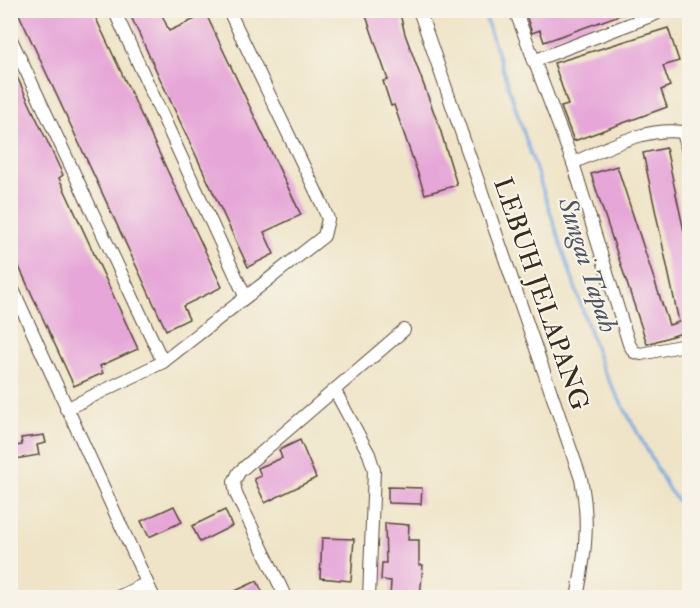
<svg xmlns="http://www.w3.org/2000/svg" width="700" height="608" viewBox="0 0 700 608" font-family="'IM FELL Double Pica',serif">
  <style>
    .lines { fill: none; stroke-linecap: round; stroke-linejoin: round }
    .stream { stroke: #73a5df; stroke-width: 3 }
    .building { fill: #e6a6d8 }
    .minor-casing { stroke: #564637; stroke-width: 14 }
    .minor { stroke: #fff; stroke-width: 12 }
    .labels { text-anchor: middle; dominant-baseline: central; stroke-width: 4.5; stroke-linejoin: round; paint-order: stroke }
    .street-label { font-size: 26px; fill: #3b2a1e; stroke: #f7f3e8 }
    .water-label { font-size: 27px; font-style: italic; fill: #4f5562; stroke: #f7f3e8 }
  </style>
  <rect width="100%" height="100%" fill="#f7f3e8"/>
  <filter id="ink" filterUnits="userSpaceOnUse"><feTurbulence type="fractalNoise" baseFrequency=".0167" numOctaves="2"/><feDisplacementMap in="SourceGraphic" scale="12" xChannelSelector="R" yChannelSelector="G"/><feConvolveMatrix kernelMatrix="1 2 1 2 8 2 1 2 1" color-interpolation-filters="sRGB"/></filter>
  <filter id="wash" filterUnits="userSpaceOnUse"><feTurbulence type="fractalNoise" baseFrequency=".008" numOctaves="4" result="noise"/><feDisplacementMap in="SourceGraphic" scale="24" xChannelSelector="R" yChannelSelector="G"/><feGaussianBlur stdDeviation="1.35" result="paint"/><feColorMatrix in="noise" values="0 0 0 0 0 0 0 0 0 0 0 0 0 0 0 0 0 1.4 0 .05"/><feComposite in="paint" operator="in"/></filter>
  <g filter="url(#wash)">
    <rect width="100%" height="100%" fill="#efe4c7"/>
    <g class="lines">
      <path class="stream" d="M483,10L602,368L669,490L690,516"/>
    </g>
    <g id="blocks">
      <g class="building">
        <path d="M17,10H92L222,287L183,306L189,319L166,330Z"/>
        <path d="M128,10H160L169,31L206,14L301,215L264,232L274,254L248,267Z"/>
        <path d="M364,10H399L405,34L440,129L457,185L425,194L394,105L391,106L383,81L388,80Z"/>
        <path d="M531,10H628V12L544,42L540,30L532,33L525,12Z"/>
        <path d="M668,28L679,61L663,66L670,86L661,90L667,107L574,141L561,107L568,105L554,63Z"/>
        <path d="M10,62L63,175L59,178L138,349L100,366L103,373L74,386L10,247Z"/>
        <path d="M666,148L690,259V336L682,337V333L647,344L591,174L617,166L669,325L679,322L643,153Z"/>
        <path d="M44,435L46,443L37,445L39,455L16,459L14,446L22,445L21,438Z"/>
        <path d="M300,440L316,478L265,503L254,479L261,476L258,468L282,458L279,450Z"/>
        <path d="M388,487L422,488L421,504L388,503Z"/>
        <path d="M174,506L182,522L149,537L141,521Z"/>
        <path d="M225,510L232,526L200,542L192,526Z"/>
        <path d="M385,523L409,525L408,540H419V565H423L420,597H390L391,581L381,580L382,563H386Z"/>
        <path d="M322,538L354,539L351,581L320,578Z"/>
        <path d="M257,581L264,595L258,597H222Z"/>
      </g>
    </g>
  </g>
  <g filter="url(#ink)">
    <use href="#blocks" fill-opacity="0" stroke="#564637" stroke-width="1.5"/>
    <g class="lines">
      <defs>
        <g id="minor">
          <path d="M114,10L245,296"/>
          <path d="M419,10L581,479C590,521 585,556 577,598"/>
          <path d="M515,10L573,163L629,344L634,352L641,354L690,344"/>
          <path d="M10,37L163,362"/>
          <path d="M533,61L656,14"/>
          <path d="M683,132L690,160"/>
          <path d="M573,163C611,146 648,125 690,133"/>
          <path d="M10,283L154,598"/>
          <path d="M335,391L369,454L374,470L369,598"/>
          <path d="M66,409L163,362L324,236L328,219L322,204L229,11"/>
          <path d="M116,598L147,583"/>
          <path d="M286,598L236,494L234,482L239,472L404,330"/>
        </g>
      </defs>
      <use href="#minor" class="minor-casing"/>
      <use href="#minor" class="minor"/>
    </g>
  </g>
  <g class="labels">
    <g class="street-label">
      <text transform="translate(541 294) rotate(71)">LEBUH JELAPANG</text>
    </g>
    <g class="water-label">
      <text transform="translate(588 265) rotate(72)">Sungai Tapah</text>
    </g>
  </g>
  <rect width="700" height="608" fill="none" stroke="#f7f3e8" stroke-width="36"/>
</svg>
